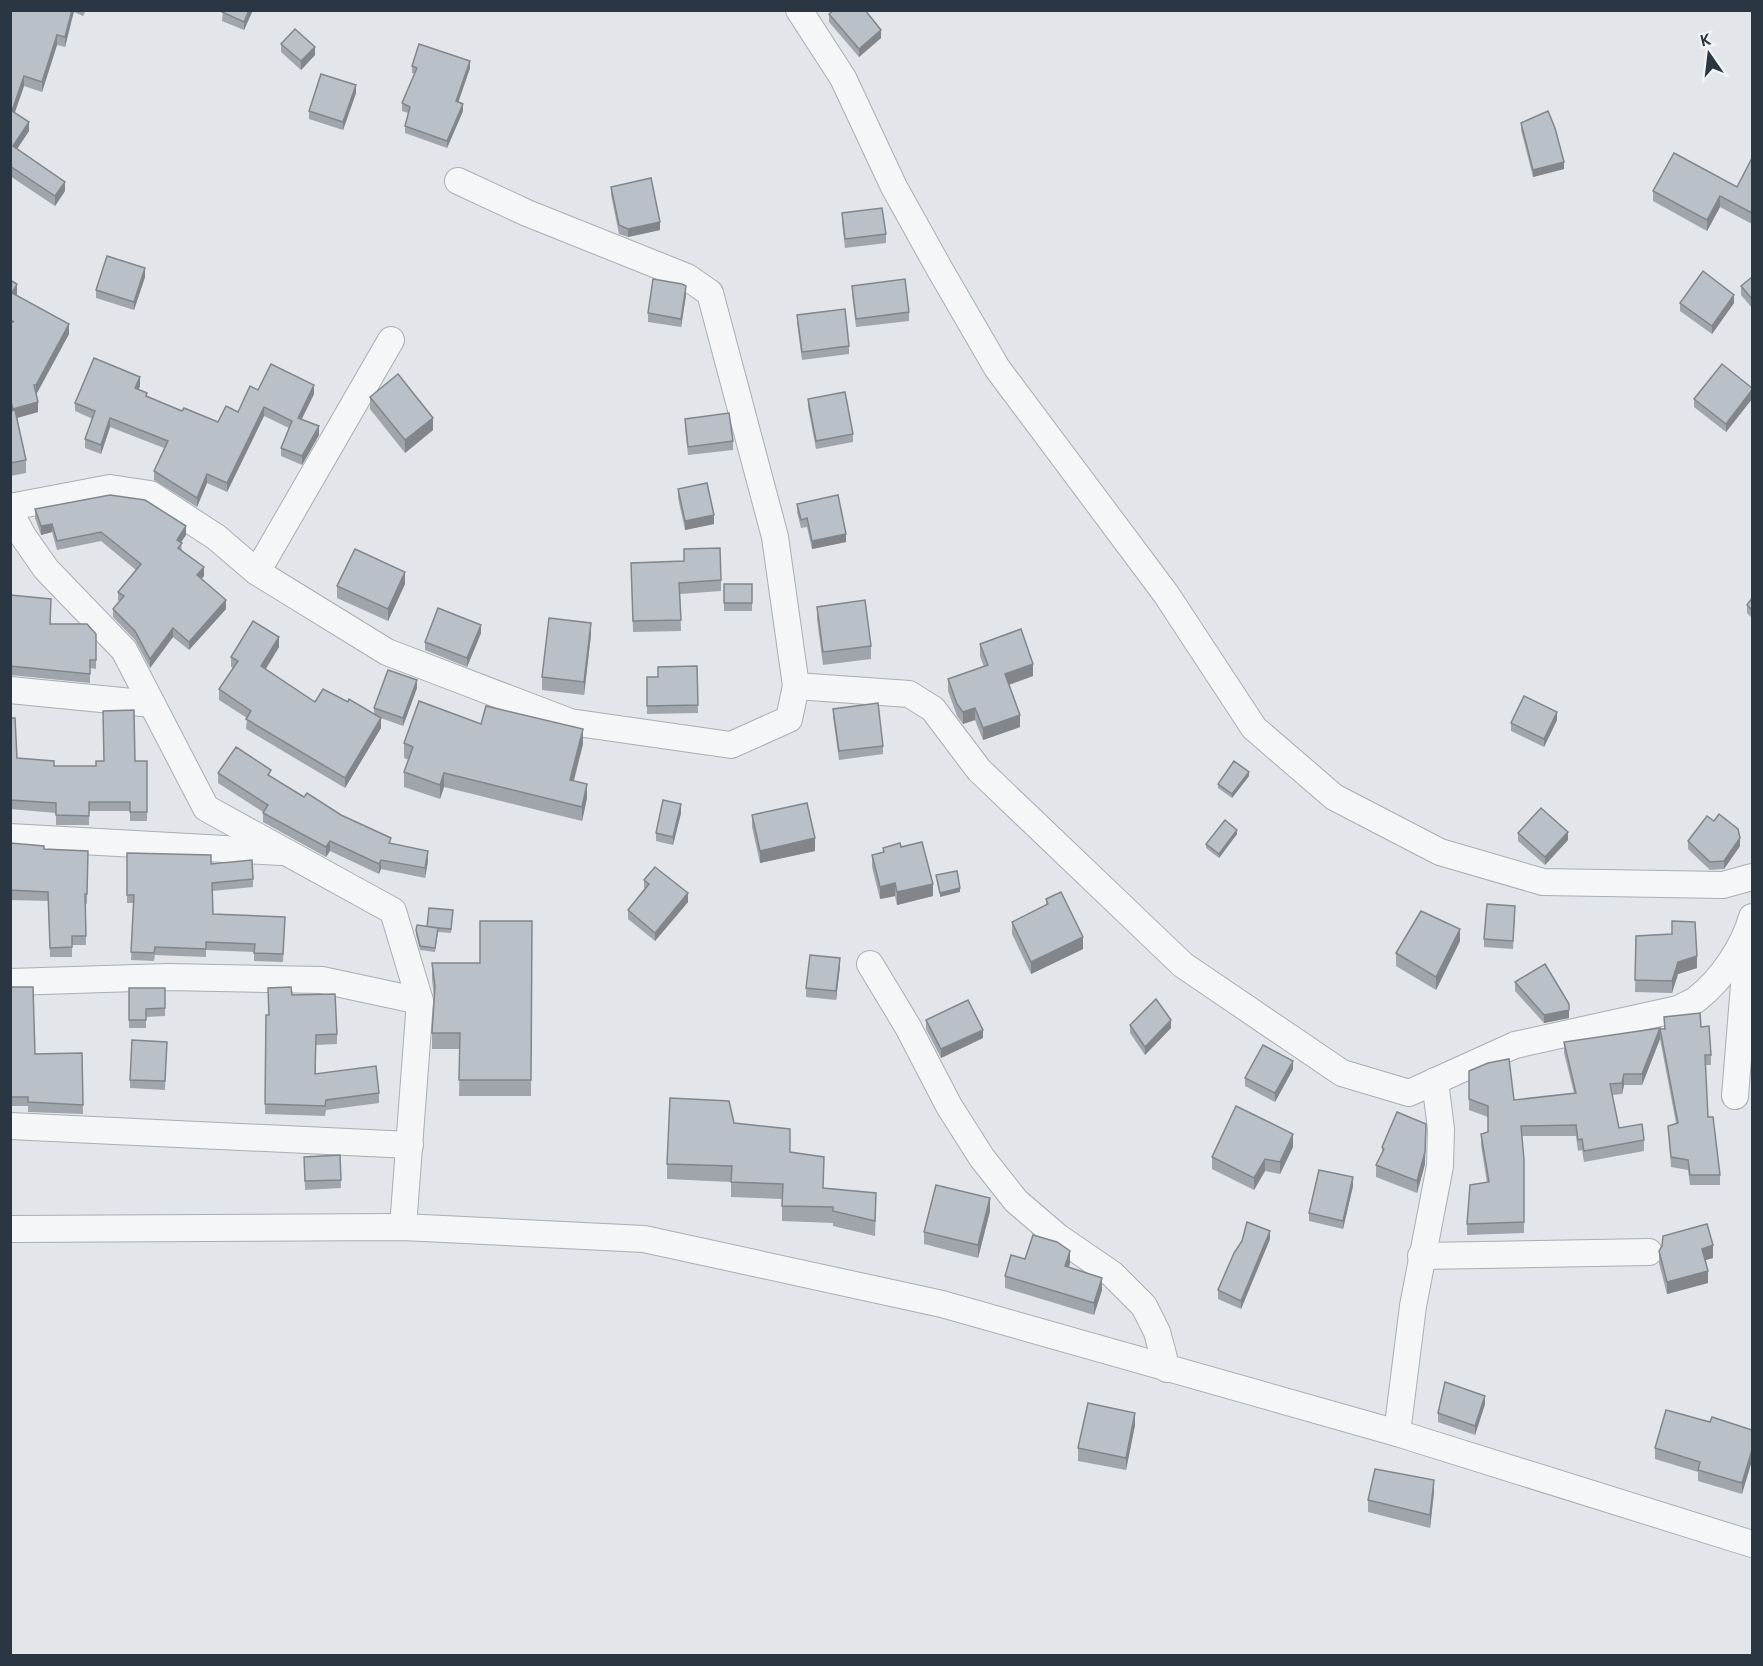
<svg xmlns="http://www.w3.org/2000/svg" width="1763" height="1666" viewBox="0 0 1763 1666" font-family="'Space Grotesk',sans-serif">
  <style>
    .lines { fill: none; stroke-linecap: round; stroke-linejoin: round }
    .minor-casing { stroke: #a7aeb4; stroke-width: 28 }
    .minor { stroke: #f4f6f8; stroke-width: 26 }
    .wall { fill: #9fa5ab }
    .shaded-wall { fill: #82868b }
    .building { fill: #b9c0c7; stroke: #82868b; stroke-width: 1.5 }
  </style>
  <rect width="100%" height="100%" fill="#e2e6ea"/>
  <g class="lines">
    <defs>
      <g id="minor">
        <path d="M799,10L843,78L894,187L939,268L997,368L1166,594L1254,728L1334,797L1440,852L1543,882L1723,885L1752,877"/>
        <path d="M458,181L527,213L687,277L710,293L775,537L796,686"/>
        <path d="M10,507L110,488L150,494L216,537L257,572L387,652L570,722L731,745L789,719L796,686L909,694L933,709L979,770L1183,965L1342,1073L1409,1093L1515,1045L1678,1009C1684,1005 1693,1003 1698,998C1722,979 1744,946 1752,917"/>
        <path d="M10,512L23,536L46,569L124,650L206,808L393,911L420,1001L403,1227"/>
        <path d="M257,572L391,340"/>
        <path d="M10,690L152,704"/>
        <path d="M10,837L280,852"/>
        <path d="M870,964L908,1027L949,1106L982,1158L1016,1201L1058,1237L1112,1274L1144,1306L1157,1332L1167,1369"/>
        <path d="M10,982L168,977L322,980L420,1001"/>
        <path d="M1735,1096L1748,936"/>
        <path d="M10,1126L410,1145"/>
        <path d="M10,1229L403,1227L644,1239L942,1304L1397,1433L1752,1544"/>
        <path d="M1421,1256L1649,1252"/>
        <path d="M1397,1433L1413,1306L1440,1166L1441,1129L1435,1081"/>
      </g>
    </defs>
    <use href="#minor" class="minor-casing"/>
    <use href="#minor" class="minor"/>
  </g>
  <g class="wall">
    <path d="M10,10H86L83,16L74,12L65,47L57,45L42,92L24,86L14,113L29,131L17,149L65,191L55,206L10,176Z"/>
    <path d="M223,10H253L244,30L222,21Z"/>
    <path d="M829,14L881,38L859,57L829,22Z"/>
    <path d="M281,44L315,55L301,70L281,52Z"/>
    <path d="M412,66L470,68L458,102L463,111L447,148L405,133V126L408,113L402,111V103L415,74L412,73Z"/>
    <path d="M356,93L343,130L309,119V111Z"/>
    <path d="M1521,123L1564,169L1533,177L1521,130Z"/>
    <path d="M1752,161V224L1720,207L1707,231L1653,201V191L1737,187Z"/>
    <path d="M611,187L660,230L628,237L619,234L611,195Z"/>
    <path d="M842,213L886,234V243L845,248L842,222Z"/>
    <path d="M145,277L134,310L96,298V290Z"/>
    <path d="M1752,277V308L1741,295V286Z"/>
    <path d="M10,280L17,294V295L69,334L36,394L38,412L17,418L26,460V473L10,476Z"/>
    <path d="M852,286L909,312V321L856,327L852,294Z"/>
    <path d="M686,295L681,327L648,322V313Z"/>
    <path d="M1680,303H1734L1712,334L1680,311Z"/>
    <path d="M797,315L849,346V354L802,360L797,323Z"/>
    <path d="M140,386L138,390L147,397L182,411L218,422L238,412L258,390L314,394L301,419L319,435L302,465L281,456V448L289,428L264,416L227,492L207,483L197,507L154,480V471L164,448L110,427L101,454L85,448V439L93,419L75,411V403Z"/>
    <path d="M1752,388V399L1726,432L1694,407V399Z"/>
    <path d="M370,397L433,430L405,453L370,409Z"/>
    <path d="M808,399L853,434V442L816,449L808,407Z"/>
    <path d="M685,419L733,441V450L688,455L685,427Z"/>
    <path d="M678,489L714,524L685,530L678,498Z"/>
    <path d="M797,504L846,542L812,549L807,527L801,528L797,512Z"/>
    <path d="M35,509L186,535L181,542L182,551L204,576L201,579L226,609L189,650L173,637L150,668L135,640L113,617V609L119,601L118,600V592L136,570L101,541L57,550L52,532L41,535L35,518Z"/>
    <path d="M684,549L721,580V591L680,594L681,631L633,632L631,563L684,561Z"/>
    <path d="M405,584L388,621L337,598V586Z"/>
    <rect x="724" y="584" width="28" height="27"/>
    <path d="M10,595L51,624L96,634V669L90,668V683L10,675Z"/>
    <path d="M1752,598V618L1747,613V605Z"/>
    <path d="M817,607L871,646V659L823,665L817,619Z"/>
    <path d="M481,633L467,667L425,650V642Z"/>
    <path d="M591,635L584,695L542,690V677Z"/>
    <path d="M980,644L1033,676L1009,685L1020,727L983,740L975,720L963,724L957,716L948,691V679L984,667L980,656Z"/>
    <path d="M279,647L266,669L315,702H348L374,714V708L417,688L403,726L381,718V728L345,788L246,729L247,718L219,700V689L233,668L231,667V657Z"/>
    <path d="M697,666L698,713L647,714V677H658Z"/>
    <path d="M833,709L883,746V754L839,760L833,717Z"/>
    <path d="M10,718L17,758L54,766H96L135,761H147V821H130V811H89V825H56V813L10,809Z"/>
    <path d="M1557,720L1544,747L1511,731V723Z"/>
    <path d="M481,724L583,744L574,781L587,798L582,821L444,787L440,799L404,787V772L409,760L404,758V743Z"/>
    <path d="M218,773L271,777L304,797L341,815L391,844L428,861L425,878L381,869L379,874L330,851L326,857L263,822V812L218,783Z"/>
    <path d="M1249,776L1232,798L1218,788V784Z"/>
    <path d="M681,813L673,845L656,841V833Z"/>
    <path d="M752,815L815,851L760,863L752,827Z"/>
    <path d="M1518,833L1568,840L1545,865L1518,841Z"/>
    <path d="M1237,834L1219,858L1206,848V844Z"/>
    <path d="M1688,841L1740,846L1724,869L1710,870L1688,849Z"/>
    <path d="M10,843L44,849L88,851L87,904L85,903L86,945H72V957H50L48,901L10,900Z"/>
    <path d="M901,847L933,896L897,905L895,896L880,899L872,867V855L883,852V848Z"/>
    <path d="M127,853L211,864L253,879V887L212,891L213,914L285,917L283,962L254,961V952L206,950V957L155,955L154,961L131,960L134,903H127Z"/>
    <path d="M644,880L688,902L655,941L628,919V910L645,889L644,888Z"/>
    <path d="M1046,899L1083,949L1031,974L1012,934V922L1046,905Z"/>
    <path d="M453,910L451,933L438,932L435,952L420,950L416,934V930L427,927Z"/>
    <path d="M1515,914L1513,949L1484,947V939Z"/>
    <path d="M532,921L531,1096H459L460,1049H432V1033L434,997L432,979V963H480Z"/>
    <path d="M1636,936L1697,968L1678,974L1672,993L1635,992Z"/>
    <path d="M1460,941L1436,990L1396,966V953Z"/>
    <path d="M840,966L836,1000L806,997V988Z"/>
    <path d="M1515,982L1569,1018L1544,1023L1515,991Z"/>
    <path d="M10,987L35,1054L82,1053L83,1114L28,1112V1106H10Z"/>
    <path d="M129,988H165V1016L146,1017V1028H129Z"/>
    <path d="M292,995L337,1034V1044L316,1045V1074L379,1093V1103L326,1110L325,1116L265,1114L266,1015H269Z"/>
    <path d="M1664,1017L1701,1027L1711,1055V1065H1705L1708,1117L1720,1175V1185H1690L1688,1170L1671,1167L1668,1126L1676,1123L1660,1039V1029H1665Z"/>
    <path d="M926,1020L983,1038L941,1058L926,1029Z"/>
    <path d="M1130,1025L1171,1028L1145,1055L1130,1033Z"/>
    <path d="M1660,1039L1642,1085H1624L1622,1094L1612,1095L1619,1128L1644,1140V1151L1584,1162L1582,1150L1578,1151L1576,1136H1522L1524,1160V1233L1467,1235V1224L1487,1183L1481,1145V1134L1488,1132V1117L1469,1110V1071L1514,1100L1574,1093L1564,1053V1042Z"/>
    <path d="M167,1042L165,1090L130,1088V1080Z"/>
    <path d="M1293,1069L1275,1102L1245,1086V1078Z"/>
    <path d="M734,1123L790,1152L824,1188L876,1209L875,1236L833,1226V1223L782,1221V1199L731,1197V1182L667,1179V1164Z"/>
    <path d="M1293,1147L1280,1174L1265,1171L1254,1190L1212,1169V1157Z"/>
    <path d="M1382,1147L1425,1164L1417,1193L1376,1177V1165L1382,1153Z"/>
    <path d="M340,1155L341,1188L305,1190L304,1157Z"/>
    <path d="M1353,1186L1343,1229L1309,1221V1213Z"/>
    <path d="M990,1211L978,1258L924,1244V1232Z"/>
    <path d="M1270,1239L1241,1309L1218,1299V1290Z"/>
    <path d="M1659,1251L1713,1258L1705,1260L1708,1283L1667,1294L1659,1263Z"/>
    <path d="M1025,1259L1070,1263L1069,1267L1102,1290L1094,1315L1005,1288V1276Z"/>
    <path d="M1485,1404L1475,1435L1438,1422V1413Z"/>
    <path d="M1710,1422L1752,1430L1742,1494L1698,1481V1472L1655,1459V1448Z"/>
    <path d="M1135,1425L1126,1470L1078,1461V1448Z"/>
    <path d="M1434,1492L1430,1528L1368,1512V1500Z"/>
  </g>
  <g class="shaded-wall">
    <path d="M72,10H74L65,47V37Z"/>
    <path d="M249,10H253L244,30V22Z"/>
    <path d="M881,30V38L859,57V49Z"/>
    <path d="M57,35V45L42,92V82Z"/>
    <path d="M315,47V55L301,70V61Z"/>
    <path d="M470,61V68L456,109V101Z"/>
    <path d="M24,76V86L12,121V111Z"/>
    <path d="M356,85V93L343,130V122Z"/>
    <path d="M463,104V111L447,148V141Z"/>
    <path d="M29,122V131L13,155V146Z"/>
    <path d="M1564,162V169L1533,177V170Z"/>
    <path d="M65,182V191L55,206V196Z"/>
    <path d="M1720,196V207L1707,231V220Z"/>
    <path d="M660,222V230L628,237V229Z"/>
    <path d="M145,268V277L134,310V302Z"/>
    <path d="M17,284V294L12,303V293Z"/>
    <path d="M686,286V295L681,327V319Z"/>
    <path d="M1734,295V303L1712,334V326Z"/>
    <path d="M69,324V334L36,395V385Z"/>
    <path d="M140,377V386L135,397V388Z"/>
    <path d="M314,385V394L298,427V418Z"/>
    <path d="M1752,390V399L1726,432V424Z"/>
    <path d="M38,402V412L13,419V409Z"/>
    <path d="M264,407V416L227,492V483Z"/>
    <path d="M110,418V427L101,454V445Z"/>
    <path d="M433,418V430L405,453V440Z"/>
    <path d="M319,426V435L302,465V456Z"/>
    <path d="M207,474V483L197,507V498Z"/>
    <path d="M714,515V524L685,530V521Z"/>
    <path d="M52,524V532L41,535V526Z"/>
    <path d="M186,526V535L177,548V540Z"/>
    <path d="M846,534V542L812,549V541Z"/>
    <path d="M204,567V576L197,584V575Z"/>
    <path d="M405,572V584L388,621V609Z"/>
    <path d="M226,600V609L189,650V642Z"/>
    <path d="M591,623V635L584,695V682Z"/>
    <path d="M481,625V633L467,667V658Z"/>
    <path d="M173,628V637L150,668V659Z"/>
    <path d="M279,637V647L261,676V666Z"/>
    <path d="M1033,664V676L1005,686V674Z"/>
    <path d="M417,680V688L403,726V718Z"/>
    <path d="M975,708V720L963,724V712Z"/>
    <path d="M1557,712V720L1544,747V739Z"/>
    <path d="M1020,715V727L983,740V728Z"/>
    <path d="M381,718V728L345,788V778Z"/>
    <path d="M583,729V744L570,794V780Z"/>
    <path d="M1249,772V776L1232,798V794Z"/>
    <path d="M444,773V787L440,799V785Z"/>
    <path d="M587,784V798L582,821V807Z"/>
    <path d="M681,804V813L673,845V837Z"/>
    <path d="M1237,830V834L1219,858V854Z"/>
    <path d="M1568,832V840L1545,865V857Z"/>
    <path d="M815,838V851L760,863V851Z"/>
    <path d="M1740,838V846L1724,869V861Z"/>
    <path d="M330,841V851L326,857V847Z"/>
    <path d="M428,851V861L425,878V868Z"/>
    <path d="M381,860V869L379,874V864Z"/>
    <path d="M895,883V896L880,899V887Z"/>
    <path d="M933,884V896L897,905V892Z"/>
    <path d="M960,888V892L940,897V893Z"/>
    <path d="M688,893V902L655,941V933Z"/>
    <path d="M1460,929V941L1436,990V977Z"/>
    <path d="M1083,937V949L1031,974V962Z"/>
    <path d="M1697,956V968L1678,974L1672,993V981L1678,962Z"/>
    <path d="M840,958V966L836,1000V991Z"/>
    <path d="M1569,1010V1018L1544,1023V1015Z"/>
    <path d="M1171,1020V1028L1145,1055V1047Z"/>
    <path d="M1660,1028V1039L1642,1085V1074Z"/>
    <path d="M983,1030V1038L941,1058V1049Z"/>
    <path d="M1293,1061V1069L1275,1102V1093Z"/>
    <path d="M1624,1074V1085L1622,1094V1083Z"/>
    <path d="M1426,1124L1425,1164L1417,1193V1181Z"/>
    <path d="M1293,1134V1147L1280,1174V1162Z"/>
    <path d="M1265,1159V1171L1254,1190V1178Z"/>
    <path d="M1353,1177V1186L1343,1229V1221Z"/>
    <path d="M990,1198V1211L978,1258V1245Z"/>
    <path d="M1270,1231V1239L1241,1309V1301Z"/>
    <path d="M1713,1245V1258L1702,1261V1249Z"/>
    <path d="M1070,1251V1263L1065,1279V1266Z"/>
    <path d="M1708,1271V1283L1667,1294V1282Z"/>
    <path d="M1102,1278V1290L1094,1315V1303Z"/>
    <path d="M1485,1396V1404L1475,1435V1426Z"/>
    <path d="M1135,1413V1425L1126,1470V1458Z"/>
    <path d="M1752,1450V1461L1742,1494V1483Z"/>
    <path d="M1434,1480V1492L1430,1528V1515Z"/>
  </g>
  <g class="building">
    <path d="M10,10H72L65,37L57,35L42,82L24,76L12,111L29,122L13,146L65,182L55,196L10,166Z"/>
    <path d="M223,10H249L244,22L222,12Z"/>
    <path d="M834,10H865L881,30L859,49L829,14Z"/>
    <path d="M295,29L315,47L301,61L281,44Z"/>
    <path d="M419,44L470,61L456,101L463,104L447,141L405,126L410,107L402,103L417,68L412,66Z"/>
    <path d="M321,74L356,85L343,122L309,111Z"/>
    <path d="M1548,111L1555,128L1564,162L1533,170L1521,123Z"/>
    <path d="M1674,153L1737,187L1751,160L1752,161V213L1720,196L1707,220L1653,191Z"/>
    <path d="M651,178L660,222L628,229L619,225L611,187Z"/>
    <path d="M882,208L886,234L845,239L842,213Z"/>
    <path d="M107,256L145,268L134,302L96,290Z"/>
    <path d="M1703,271L1734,295L1712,326L1680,303Z"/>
    <path d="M1752,277V299L1741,286Z"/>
    <path d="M653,279L682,284L686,286L681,319L648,313Z"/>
    <path d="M905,279L909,312L856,319L852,286Z"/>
    <path d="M10,280L17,284L12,293L69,324L36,385H34L38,402L13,409L10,399V322H14L10,320Z"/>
    <path d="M845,309L849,346L802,352L797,315Z"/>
    <path d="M94,358L140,377L135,388L147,393L146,396L182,411L184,408L218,422L226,406L238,412L250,386L258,390L271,364L314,385L298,418L319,426L302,456L281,448L292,421L264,407L227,483L207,474L197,498L154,471L168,441L110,418L101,445L85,439L95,411L75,403Z"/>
    <path d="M1722,364L1752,388V390L1726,424L1694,399Z"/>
    <path d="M398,374L433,418L405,440L370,397Z"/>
    <path d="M845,392L853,434L816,441L808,399Z"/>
    <path d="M15,410L26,460L10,463V411Z"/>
    <path d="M729,413L733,441L688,447L685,419Z"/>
    <path d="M707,483L714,515L685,521L678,489Z"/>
    <path d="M110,495L145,500L186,526L177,540L182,543L178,548L204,567L197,575L226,600L189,642L173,628L150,659L135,631L113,609L124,596L118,592L141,564L101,532L57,541L52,524L41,526L35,509Z"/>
    <path d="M838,495L846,534L812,541L807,518L801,520L797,504Z"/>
    <path d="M720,548L721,580L679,583L681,620L633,621L631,563L684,561V549Z"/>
    <path d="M355,549L405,572L388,609L337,586Z"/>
    <rect x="724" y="584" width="28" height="19"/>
    <path d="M10,595L51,599L50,624H87L96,634V660H90V674L10,666Z"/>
    <path d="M1752,598V610L1747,605Z"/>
    <path d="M865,600L871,646L823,652L817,607Z"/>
    <path d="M438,608L481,625L467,658L425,642Z"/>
    <path d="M549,618L591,623L584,682L542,677Z"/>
    <path d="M253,621L279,637L261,666L315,702L323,689L348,702L349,699L381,718L345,778L246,719L251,711L219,689L238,661L231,657Z"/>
    <path d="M1021,629L1033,664L1005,674L1020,715L983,728L975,708L963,712L957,704L948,679L988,665L980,644Z"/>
    <path d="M697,666L698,705L647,706V677H658V667Z"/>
    <path d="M388,670L417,680L403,718L374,708Z"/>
    <path d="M1524,696L1557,712L1544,739L1511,723Z"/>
    <path d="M419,701L481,724L486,706L583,729L570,780L587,784L582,807L444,773L440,785L404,772L413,747L404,743Z"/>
    <path d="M878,703L883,746L839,751L833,709Z"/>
    <path d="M134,710L135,761H147V812H130V802H89V816L56,815V803L10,800V718H15L17,758L54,761V766H96V761H104L103,711Z"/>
    <path d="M236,747L271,770L268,775L304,797L307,793L341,815L391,838L389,843L428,851L425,868L381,860L379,864L330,841L326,847L263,813L268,805L218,773Z"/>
    <path d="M1234,761L1249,772L1232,794L1218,784Z"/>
    <path d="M663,800L681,804L673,837L656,833Z"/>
    <path d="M807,803L815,838L760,851L752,815Z"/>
    <path d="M1541,808L1568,832L1545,857L1518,833Z"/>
    <path d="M1719,814L1738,829L1740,838L1724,861L1710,862L1688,841L1707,816L1714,821Z"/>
    <path d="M1225,820L1237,830L1219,854L1206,844Z"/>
    <path d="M922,842L933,884L897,892L895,883L880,887L872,855L884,852L883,848L900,843L901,847Z"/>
    <path d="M10,843L44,846V849L88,851L87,894H85L86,936H72V947L50,948L48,892L10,890Z"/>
    <path d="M127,853L211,855V864L252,860L253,879L212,883L213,914L285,917L283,954L254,953L255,944L206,942V949L155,947L154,953L131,952L134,895H127Z"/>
    <path d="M655,867L688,893L655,933L628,910L649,884L644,880Z"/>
    <path d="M957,871L960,888L940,893L936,875Z"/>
    <path d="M1061,892L1083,937L1031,962L1012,922L1048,904L1046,899Z"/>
    <path d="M1487,904L1515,906L1513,941L1484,939Z"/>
    <path d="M429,908L453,910L451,929L427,927Z"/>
    <path d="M1421,911L1460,929L1436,977L1396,953Z"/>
    <path d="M480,921H532L531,1080H459L460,1033H432L435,986L432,963H480Z"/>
    <path d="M1672,921L1695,922L1697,956L1678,962L1672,981L1635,980L1636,936L1672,934Z"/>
    <path d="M417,925L438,928L435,948L420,946L416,930Z"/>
    <path d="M810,955L840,958L836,991L806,988Z"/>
    <path d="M1545,964L1569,1004V1010L1544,1015L1515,982Z"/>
    <path d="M10,987H33L35,1054L82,1053L83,1105L28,1102V1097H10Z"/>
    <path d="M291,987L292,995L335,994L337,1034L316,1035L315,1074L376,1066L379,1093L326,1100L325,1106L265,1104L266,1015H269L268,988Z"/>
    <path d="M129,988H165V1008L146,1009V1020H129Z"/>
    <path d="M1156,999L1171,1020L1145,1047L1130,1025Z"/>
    <path d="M968,1000L983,1030L941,1049L926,1020Z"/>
    <path d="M1700,1013L1701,1027L1709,1026L1711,1055H1705L1708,1117H1713L1720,1175H1690L1688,1160L1671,1157L1668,1126L1678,1123L1660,1029H1665L1664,1017Z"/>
    <path d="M1660,1028L1642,1074H1624L1622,1083L1610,1084L1619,1128L1642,1124L1644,1140L1584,1151L1582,1139L1578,1140L1576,1125L1521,1126L1524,1160V1222L1467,1224L1470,1185L1489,1182L1481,1134L1488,1132V1106L1469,1099V1071L1488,1063L1509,1059L1514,1100L1576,1093L1564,1042Z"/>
    <path d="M132,1040L167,1042L165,1081L130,1080Z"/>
    <path d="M1263,1045L1293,1061L1275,1093L1245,1078Z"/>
    <path d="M670,1098L729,1101L734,1123L790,1129V1152L824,1157L823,1188L876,1193L875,1221L833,1211V1207L782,1206L783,1184L731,1182L732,1166L667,1164Z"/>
    <path d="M1236,1106L1293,1134L1280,1162L1265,1159L1254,1178L1212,1157Z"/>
    <path d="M1397,1112L1426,1124L1425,1152L1417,1181L1376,1165L1384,1149L1382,1147Z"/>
    <path d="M340,1155L341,1180L305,1181L304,1157Z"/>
    <path d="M1319,1170L1353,1177L1343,1221L1309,1213Z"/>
    <path d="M936,1185L990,1198L978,1245L924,1232Z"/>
    <path d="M1247,1222L1270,1231L1241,1301L1218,1290L1234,1253L1242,1241Z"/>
    <path d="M1707,1224L1713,1245L1702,1249L1708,1271L1667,1282L1659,1251L1662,1246L1663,1236Z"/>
    <path d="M1033,1235L1057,1242L1070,1251L1065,1266L1102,1278L1094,1303L1005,1276L1011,1255L1025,1259Z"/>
    <path d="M1445,1382L1485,1396L1475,1426L1438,1413Z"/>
    <path d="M1088,1403L1135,1413L1126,1458L1078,1448Z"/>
    <path d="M1666,1410L1710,1422L1712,1417L1752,1430V1450L1742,1483L1698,1470L1700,1462L1655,1448Z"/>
    <path d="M1375,1469L1434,1480L1430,1515L1368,1500Z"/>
  </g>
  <rect width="1763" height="1666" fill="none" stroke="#2a3642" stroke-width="24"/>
  <g transform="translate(1709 54) rotate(346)" stroke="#f1f5f7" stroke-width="4.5" paint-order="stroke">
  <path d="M0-4.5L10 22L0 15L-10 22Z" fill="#2a3642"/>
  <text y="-9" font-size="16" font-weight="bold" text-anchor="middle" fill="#2a3642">K</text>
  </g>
</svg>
